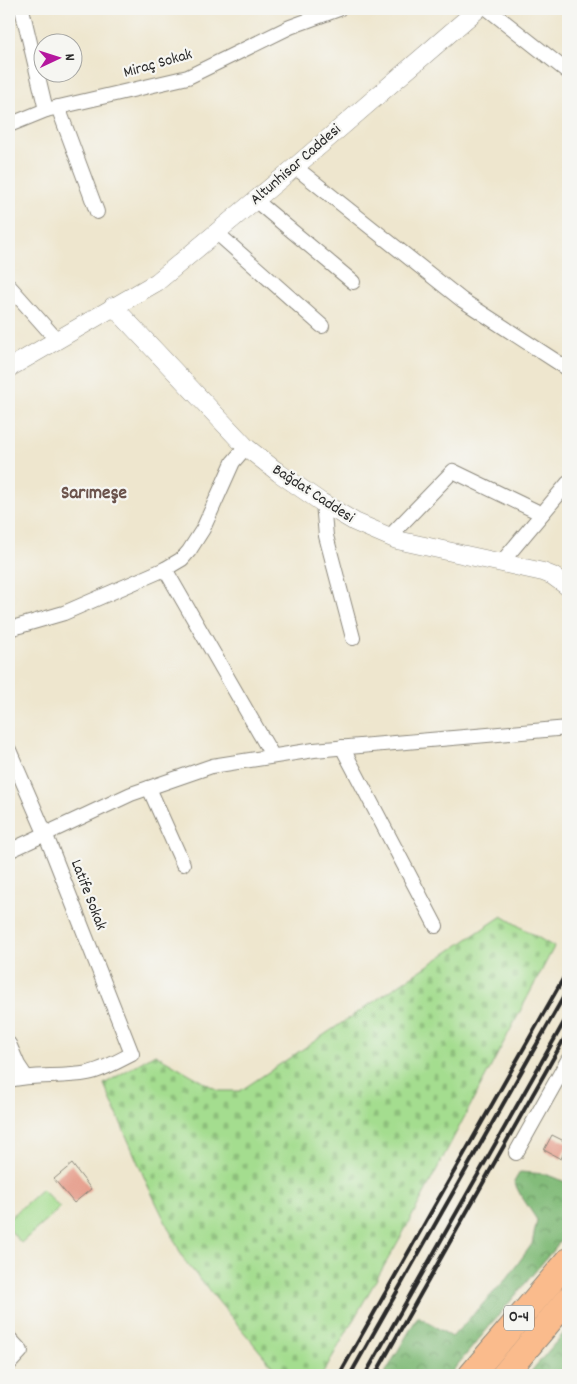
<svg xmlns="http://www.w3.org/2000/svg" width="577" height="1384" viewBox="0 0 577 1384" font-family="Dekko,sans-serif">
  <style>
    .forest { fill: url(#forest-crowns); stroke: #577452 }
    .cemetery { fill: url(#cemetery-stones); stroke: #68845d }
    .pitch { fill: #a4dd8f; stroke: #68845d }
    .building { fill: #e69f8d }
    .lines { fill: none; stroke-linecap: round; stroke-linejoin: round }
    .minor-casing { stroke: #8c887c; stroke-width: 16 }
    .tertiary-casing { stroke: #8c887c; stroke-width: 19 }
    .motorway-casing { stroke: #8c887c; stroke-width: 27 }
    .minor { stroke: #fff; stroke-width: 14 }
    .tertiary { stroke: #fff; stroke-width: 18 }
    .motorway { stroke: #fabb8c; stroke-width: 25 }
    .rail { stroke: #2b2b2b; stroke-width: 4 }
    .labels { text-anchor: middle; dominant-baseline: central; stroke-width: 4.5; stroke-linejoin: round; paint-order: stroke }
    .shield { fill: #f6f6f2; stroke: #686867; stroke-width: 1 }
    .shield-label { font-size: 15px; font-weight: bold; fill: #2b2b2b }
    .street-label { font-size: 16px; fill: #2b2b2b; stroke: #f6f6f2 }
    .quarter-label { font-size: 19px; font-weight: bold; fill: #6c544d; stroke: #f6f6f2 }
  </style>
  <defs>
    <pattern id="forest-crowns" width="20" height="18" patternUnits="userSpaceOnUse" patternTransform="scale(1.25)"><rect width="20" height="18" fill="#83bc7a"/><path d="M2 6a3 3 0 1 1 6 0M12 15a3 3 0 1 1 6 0" fill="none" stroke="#6b9964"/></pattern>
    <pattern id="cemetery-stones" width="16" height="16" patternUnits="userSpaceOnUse" patternTransform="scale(1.25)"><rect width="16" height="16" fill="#a4dd8f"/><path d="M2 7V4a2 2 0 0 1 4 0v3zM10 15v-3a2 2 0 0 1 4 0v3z" fill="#8dbe7c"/></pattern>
  </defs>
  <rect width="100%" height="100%" fill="#f6f6f2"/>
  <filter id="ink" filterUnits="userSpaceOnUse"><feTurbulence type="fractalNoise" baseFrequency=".02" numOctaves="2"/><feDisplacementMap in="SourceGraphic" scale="10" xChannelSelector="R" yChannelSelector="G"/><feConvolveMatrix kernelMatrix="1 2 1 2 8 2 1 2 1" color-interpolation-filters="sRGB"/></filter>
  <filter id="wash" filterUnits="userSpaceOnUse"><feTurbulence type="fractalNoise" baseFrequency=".0096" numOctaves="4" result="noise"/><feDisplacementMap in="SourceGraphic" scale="20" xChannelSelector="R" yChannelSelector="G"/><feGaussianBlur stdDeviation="1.12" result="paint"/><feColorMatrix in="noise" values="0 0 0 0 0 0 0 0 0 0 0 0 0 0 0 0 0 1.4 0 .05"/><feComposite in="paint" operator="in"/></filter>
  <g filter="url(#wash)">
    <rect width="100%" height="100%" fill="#eee6ce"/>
    <g class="forest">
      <path d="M520,1172L545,1174L568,1183V1232L449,1375H384L418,1316L452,1337L508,1277L532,1244L537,1220L520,1194L514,1182Z"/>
      <path d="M568,1328V1375H528Z"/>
    </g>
    <path class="cemetery" d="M502,916L554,947L408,1224L322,1375H285L272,1366L184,1260L147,1184L104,1084L155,1054L219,1091H240Z"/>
    <path class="pitch" d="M42,1189L60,1208L21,1243L9,1229V1219Z"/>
    <g id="blocks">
      <g class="building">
        <path d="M552,1135L568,1143L561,1159L544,1150Z"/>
        <path d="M72,1164L91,1189L74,1203L54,1179Z"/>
      </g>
    </g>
  </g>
  <g filter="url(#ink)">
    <use href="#blocks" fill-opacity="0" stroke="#8c887c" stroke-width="1"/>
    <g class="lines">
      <defs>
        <g id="minor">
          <path d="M22,9L46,110"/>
          <path d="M488,9L568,72"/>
          <path d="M58,107L97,212"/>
          <path d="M9,125L46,110L188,77L290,27L339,9"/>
          <path d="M295,167L462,300L568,369"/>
          <path d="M255,200L353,282"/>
          <path d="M217,233L322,326"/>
          <path d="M9,286L57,340"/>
          <path d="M323,503L326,536L353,638"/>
          <path d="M389,537L453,471L542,514"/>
          <path d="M501,563L568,483"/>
          <path d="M165,569L272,755"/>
          <path d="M9,629L64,613L165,569L182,559L189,551L203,529L233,462L246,447"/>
          <path d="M342,747L436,926"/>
          <path d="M9,750L45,833L132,1054C118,1061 103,1070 88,1073C62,1078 35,1074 9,1080"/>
          <path d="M149,788L183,864"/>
          <path d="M9,851L131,794L212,766L314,750L568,728"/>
          <path d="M9,1044L18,1065L26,1077"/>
          <path d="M516,1153L568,1060"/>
          <path d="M9,1338L21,1351L9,1364"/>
        </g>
        <g id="tertiary">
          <path d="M113,306L246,447L279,473L321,502L355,522L397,540L543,572L553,576L568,587"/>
          <path d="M9,368L157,282L295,167L478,9"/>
        </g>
        <g id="motorway">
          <path d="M471,1375L568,1261"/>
          <path d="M504,1375L568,1299"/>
        </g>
      </defs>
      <use href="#minor" class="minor-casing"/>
      <use href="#tertiary" class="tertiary-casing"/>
      <use href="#motorway" class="motorway-casing"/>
      <use href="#minor" class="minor"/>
      <use href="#tertiary" class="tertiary"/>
      <use href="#motorway" class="motorway"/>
      <g class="rail">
        <path d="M339,1375L568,970"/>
        <path d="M350,1375L568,989"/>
        <path d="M365,1375L568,1015"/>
        <path d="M375,1375L568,1032"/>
      </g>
    </g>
  </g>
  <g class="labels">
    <rect class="shield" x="504" y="1305.5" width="30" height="25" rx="4"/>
    <g class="shield-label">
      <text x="519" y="1318">O-4</text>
    </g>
    <g class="street-label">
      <text transform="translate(158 64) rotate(-16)">Miraç Sokak</text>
      <text transform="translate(296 165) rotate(-41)">Altunhisar Caddesi</text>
      <text transform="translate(313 494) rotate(33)">Bağdat Caddesi</text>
      <text transform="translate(88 895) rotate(69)">Latife Sokak</text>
    </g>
    <g class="quarter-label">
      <text x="94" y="494">Sarımeşe</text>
    </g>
  </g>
  <rect width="577" height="1384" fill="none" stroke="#f6f6f2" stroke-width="30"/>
  <g transform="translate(58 58) rotate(86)"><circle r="24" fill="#f6f6f2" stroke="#a5a5a2"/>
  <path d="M0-4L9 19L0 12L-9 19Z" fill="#b5179e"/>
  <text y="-8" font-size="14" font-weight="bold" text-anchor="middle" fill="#2b2b2b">N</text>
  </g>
</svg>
